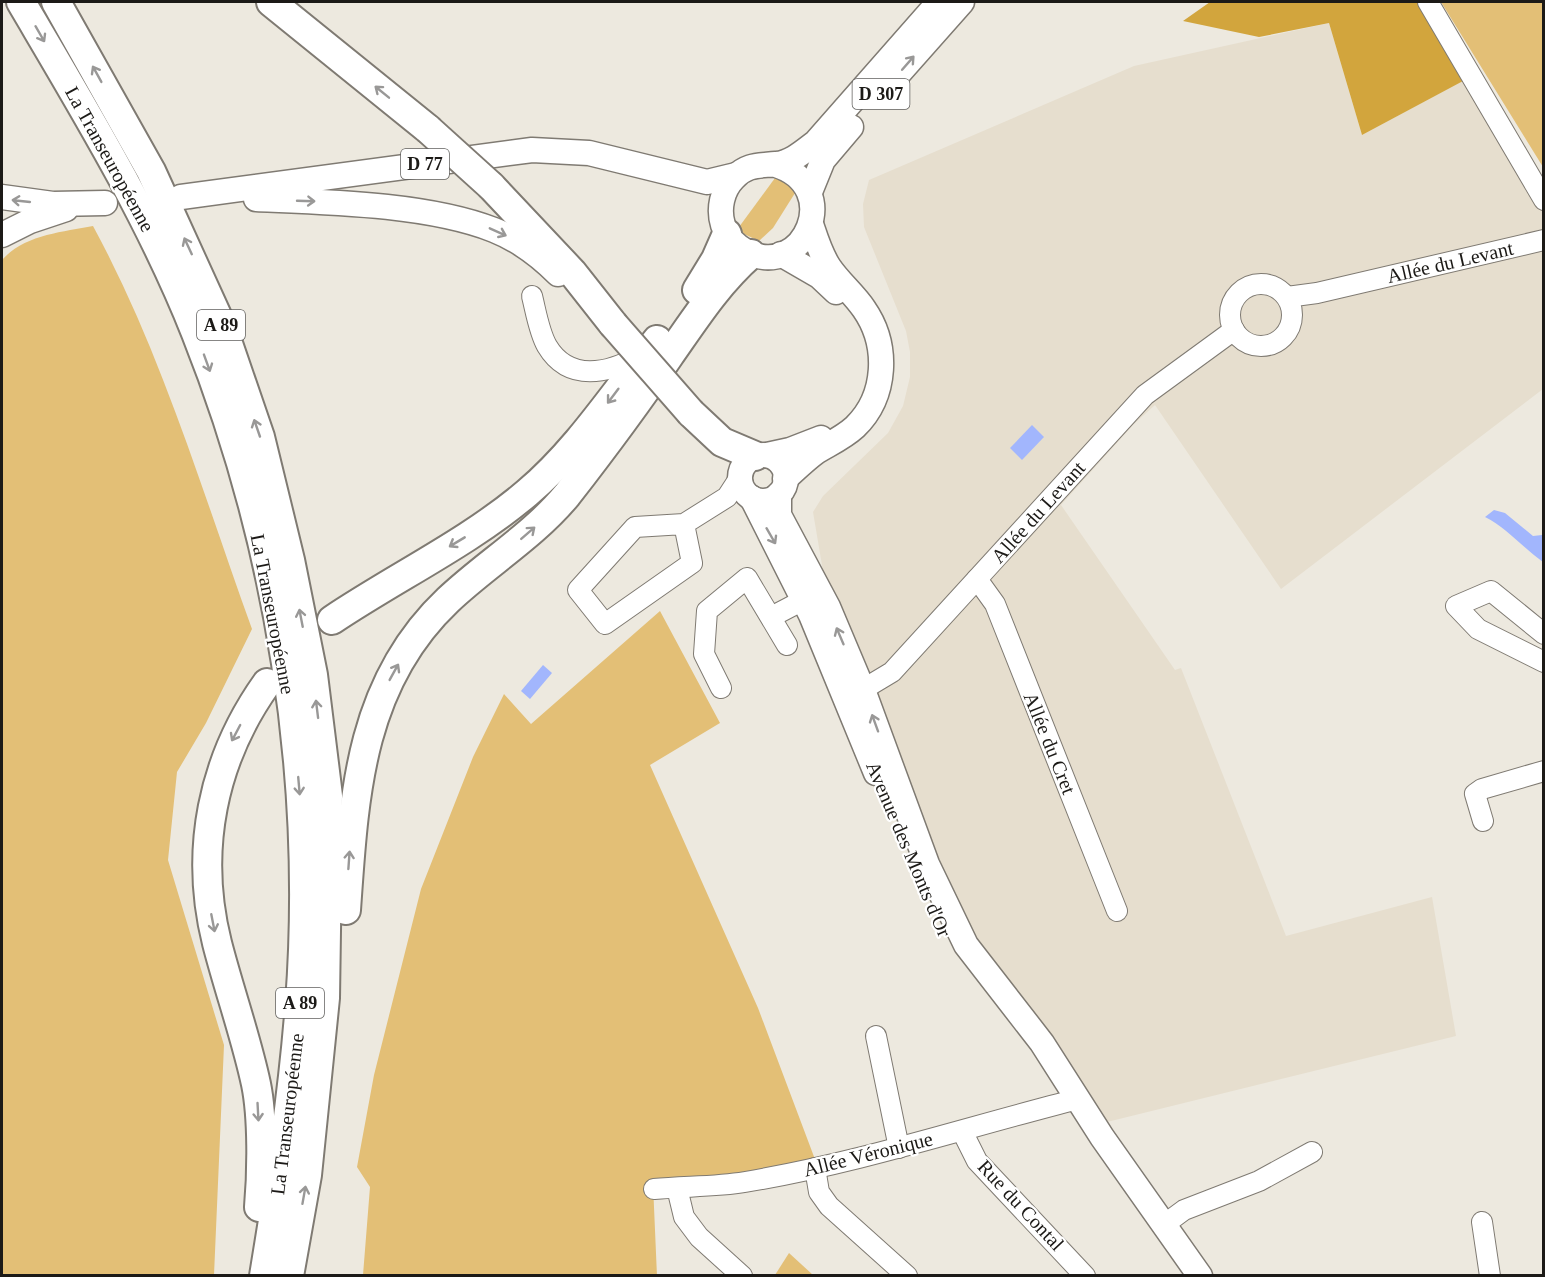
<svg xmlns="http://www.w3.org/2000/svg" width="1545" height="1277" viewBox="0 0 1545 1277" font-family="'Times New Roman',serif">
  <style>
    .built { fill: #e6dece }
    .green { fill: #e3bf76 }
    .forest { fill: #d2a53d }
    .water { fill: #a2b6fd }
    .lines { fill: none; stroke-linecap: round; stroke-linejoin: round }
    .minor-casing { stroke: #7f7a72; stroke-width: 22 }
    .major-casing { stroke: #7f7a72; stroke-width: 27 }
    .highway-casing { stroke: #7f7a72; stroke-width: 32 }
    .minor { stroke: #fff; stroke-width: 20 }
    .major { stroke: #fff; stroke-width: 24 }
    .highway { stroke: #fff; stroke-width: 28 }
    .highway-bridge-casing { stroke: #7f7a72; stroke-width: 32; stroke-linecap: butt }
    .highway-bridge { stroke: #fff; stroke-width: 28 }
    .oneway { stroke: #999897 }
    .labels { text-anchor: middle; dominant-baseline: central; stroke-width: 4.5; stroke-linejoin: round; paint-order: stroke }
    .shield { fill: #fff; stroke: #605f5d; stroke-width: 1.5 }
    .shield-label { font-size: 18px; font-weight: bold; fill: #1c1a17 }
    .street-label { font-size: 20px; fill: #1c1a17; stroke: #fff }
  </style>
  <rect width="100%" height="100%" fill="#ede9df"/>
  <path class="built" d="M1329,23L1362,135L1475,74L1543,199V389L1281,589L1155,405L1134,424L1061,505L1175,670L1181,668L1286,936L1432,897L1456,1036L1107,1122L978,946L936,859L824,577L813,512L823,496L888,433L903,406L910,377V352L906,331L864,227L863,204L869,180L1134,66Z"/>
  <g class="green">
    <path d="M1441,2H1543V168V167Z"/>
    <path d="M775,178L790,185L795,193L773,228L759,241L744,234L739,227Z"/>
    <path d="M93,226C162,353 203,494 252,629L206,723L177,772L168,860L224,1045L214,1275H2V260C24,235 62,232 93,226Z"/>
    <path d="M660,611L720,723L650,765L758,1008L816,1162L718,1178L653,1184L657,1276L363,1275L370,1187L357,1167L374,1075L421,889L473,757L504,694L531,724Z"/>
    <path d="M789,1253L813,1275H775Z"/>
  </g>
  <path class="forest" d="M1210,2H1420L1463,81L1362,135L1329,23L1259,37L1183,21Z"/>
  <g class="water">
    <path d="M1032,425L1044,437L1022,460L1010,448Z"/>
    <path d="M1494,510L1505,513L1533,536L1542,535L1543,562C1523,548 1507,528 1485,517Z"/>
    <path d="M543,665L552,673L530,699L521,691Z"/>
  </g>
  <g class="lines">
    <defs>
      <g id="minor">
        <path d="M1428,2L1544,200"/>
        <circle cx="1261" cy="315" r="31"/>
        <path d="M532,296C536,312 539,332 547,346C569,383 609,373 639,356"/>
        <path d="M1287,297L1317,293L1544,240"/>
        <path d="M684,524L692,563L605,624L578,590L635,527L684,524L727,497L740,477"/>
        <path d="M977,579L995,604L1117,911"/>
        <path d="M771,617L815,594"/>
        <path d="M1544,634L1491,591L1456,606L1478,629L1544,662"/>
        <path d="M721,688L704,654L707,611L747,578L787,645"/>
        <path d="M852,696L892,672L1145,395L1234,330"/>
        <path d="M1483,821L1475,794L1482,789L1544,771"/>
        <path d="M876,1036L899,1148"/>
        <path d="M962,1131L977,1161L1085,1276"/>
        <path d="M815,1168L819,1192L829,1206L907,1276"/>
        <path d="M677,1188L684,1217L699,1237L742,1276"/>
        <path d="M654,1189C684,1186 715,1187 745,1182C859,1163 967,1127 1078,1099"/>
        <path d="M1482,1222L1490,1276"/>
        <path d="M1165,1224L1184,1210L1259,1181L1312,1152"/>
      </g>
      <g id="major">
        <path d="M892,81L962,2"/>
        <path d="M776,165C845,187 804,280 747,252C736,246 727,237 723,225C718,209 722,190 734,178C747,164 759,166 776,164C791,163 804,151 816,142L939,2"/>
        <path d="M810,192L823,160L851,127"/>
        <path d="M2,197L53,204L105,203"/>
        <path d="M181,197L532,150L589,153L707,182L736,175"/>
        <path d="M256,199C327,202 428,204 494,230C519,240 539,255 558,274"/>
        <path d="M2,235L30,221L66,209"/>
        <path d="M781,254L819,276L836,292"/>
        <path d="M767,455L790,450L821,438"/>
        <circle cx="763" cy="478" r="23"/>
        <path d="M785,479C795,470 805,460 816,452C829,444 843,438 855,427C887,396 889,345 864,309C854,294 839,282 829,267C820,253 816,239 811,224"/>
        <path d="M779,494V515L828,607L863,690L927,864L966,945L1042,1043L1102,1137L1200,1276"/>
        <path d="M752,498L811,615L876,773"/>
      </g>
      <g id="highway">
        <path d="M21,2C84,109 150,217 196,333C280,544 317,777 300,1003C293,1095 279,1185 264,1276"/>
        <path d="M56,2L151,171L223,329L260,437L290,560L313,675L328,796L325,998L307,1175L289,1276"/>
        <path d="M271,2L428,129"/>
        <path d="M491,186L572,272L613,324"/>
        <path d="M697,290L716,259L727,234"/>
        <path d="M691,413L722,442L755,456"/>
        <path d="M332,620C396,577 468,543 527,493C578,450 615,392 657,340"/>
        <path d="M346,910C354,796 359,684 448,600C486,564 533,536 567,495C602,450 637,403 669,356C695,319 717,284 751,254"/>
        <path d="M259,1207C262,1173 263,1118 256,1084C246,1037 229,990 217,943C194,851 212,760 267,683"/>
      </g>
    </defs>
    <use href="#minor" class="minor-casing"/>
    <use href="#major" class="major-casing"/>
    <use href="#highway" class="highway-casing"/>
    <use href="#minor" class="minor"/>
    <use href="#major" class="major"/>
    <use href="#highway" class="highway"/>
    <defs>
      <g id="highway-bridge">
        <path d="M428,129L491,186"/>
        <path d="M613,324L691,413"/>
      </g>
    </defs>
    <use href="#highway-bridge" class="highway-bridge-casing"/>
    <use href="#highway-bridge" class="highway-bridge"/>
  </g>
  <defs><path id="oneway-shaft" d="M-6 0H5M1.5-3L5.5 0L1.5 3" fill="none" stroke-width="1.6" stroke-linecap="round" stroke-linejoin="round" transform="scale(1.5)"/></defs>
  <g class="oneway">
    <use href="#oneway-shaft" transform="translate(40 34) rotate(60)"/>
    <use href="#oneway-shaft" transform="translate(908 63) rotate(-49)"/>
    <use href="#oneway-shaft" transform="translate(97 74) rotate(-119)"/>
    <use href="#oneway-shaft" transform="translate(382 92) rotate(-141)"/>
    <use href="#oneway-shaft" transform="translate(21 201) rotate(-174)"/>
    <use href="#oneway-shaft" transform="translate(306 201) rotate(2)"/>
    <use href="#oneway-shaft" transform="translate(498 232) rotate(24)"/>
    <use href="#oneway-shaft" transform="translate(188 246) rotate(-115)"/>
    <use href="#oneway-shaft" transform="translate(207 363) rotate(70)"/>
    <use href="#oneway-shaft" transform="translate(613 396) rotate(127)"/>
    <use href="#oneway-shaft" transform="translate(257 428) rotate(-109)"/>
    <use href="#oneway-shaft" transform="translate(528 533) rotate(-41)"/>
    <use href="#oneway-shaft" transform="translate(771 536) rotate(60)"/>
    <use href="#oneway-shaft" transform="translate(457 542) rotate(149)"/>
    <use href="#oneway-shaft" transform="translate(301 618) rotate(-101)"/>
    <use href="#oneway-shaft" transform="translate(840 636) rotate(-113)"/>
    <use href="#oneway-shaft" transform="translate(394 672) rotate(-61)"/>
    <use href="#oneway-shaft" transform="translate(317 709) rotate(-97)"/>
    <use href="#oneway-shaft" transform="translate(875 723) rotate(-110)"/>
    <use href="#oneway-shaft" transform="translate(236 733) rotate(118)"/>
    <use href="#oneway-shaft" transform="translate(299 786) rotate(85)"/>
    <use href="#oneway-shaft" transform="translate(349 860) rotate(-86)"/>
    <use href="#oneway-shaft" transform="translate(213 923) rotate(79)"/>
    <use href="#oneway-shaft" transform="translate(258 1112) rotate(87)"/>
    <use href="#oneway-shaft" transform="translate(304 1195) rotate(-80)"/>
  </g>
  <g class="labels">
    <g class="shield">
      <rect x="852.5" y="79" width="57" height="30" rx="4.5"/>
      <rect x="401" y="149" width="48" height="30" rx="4.5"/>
      <rect x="197" y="310" width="48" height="30" rx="4.5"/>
      <rect x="276" y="988" width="48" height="30" rx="4.5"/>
    </g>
    <g class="shield-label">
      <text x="881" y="94">D 307</text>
      <text x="425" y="164">D 77</text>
      <text x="221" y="325">A 89</text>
      <text x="300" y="1003">A 89</text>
    </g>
    <g class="street-label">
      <text transform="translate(110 159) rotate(61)">La Transeuropéenne</text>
      <text transform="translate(1450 262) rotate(-13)">Allée du Levant</text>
      <text transform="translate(1038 512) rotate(-48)">Allée du Levant</text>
      <text transform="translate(273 614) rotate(79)">La Transeuropéenne</text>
      <text transform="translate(1050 743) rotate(68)">Allée du Cret</text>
      <text transform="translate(909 849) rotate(67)">Avenue des Monts d'Or</text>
      <text transform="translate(287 1114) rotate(-83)">La Transeuropéenne</text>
      <text transform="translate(868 1154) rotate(-14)">Allée Véronique</text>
      <text transform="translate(1021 1205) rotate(47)">Rue du Contal</text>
    </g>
  </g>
  <rect width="1545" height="1277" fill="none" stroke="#1c1a17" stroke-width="6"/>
</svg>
